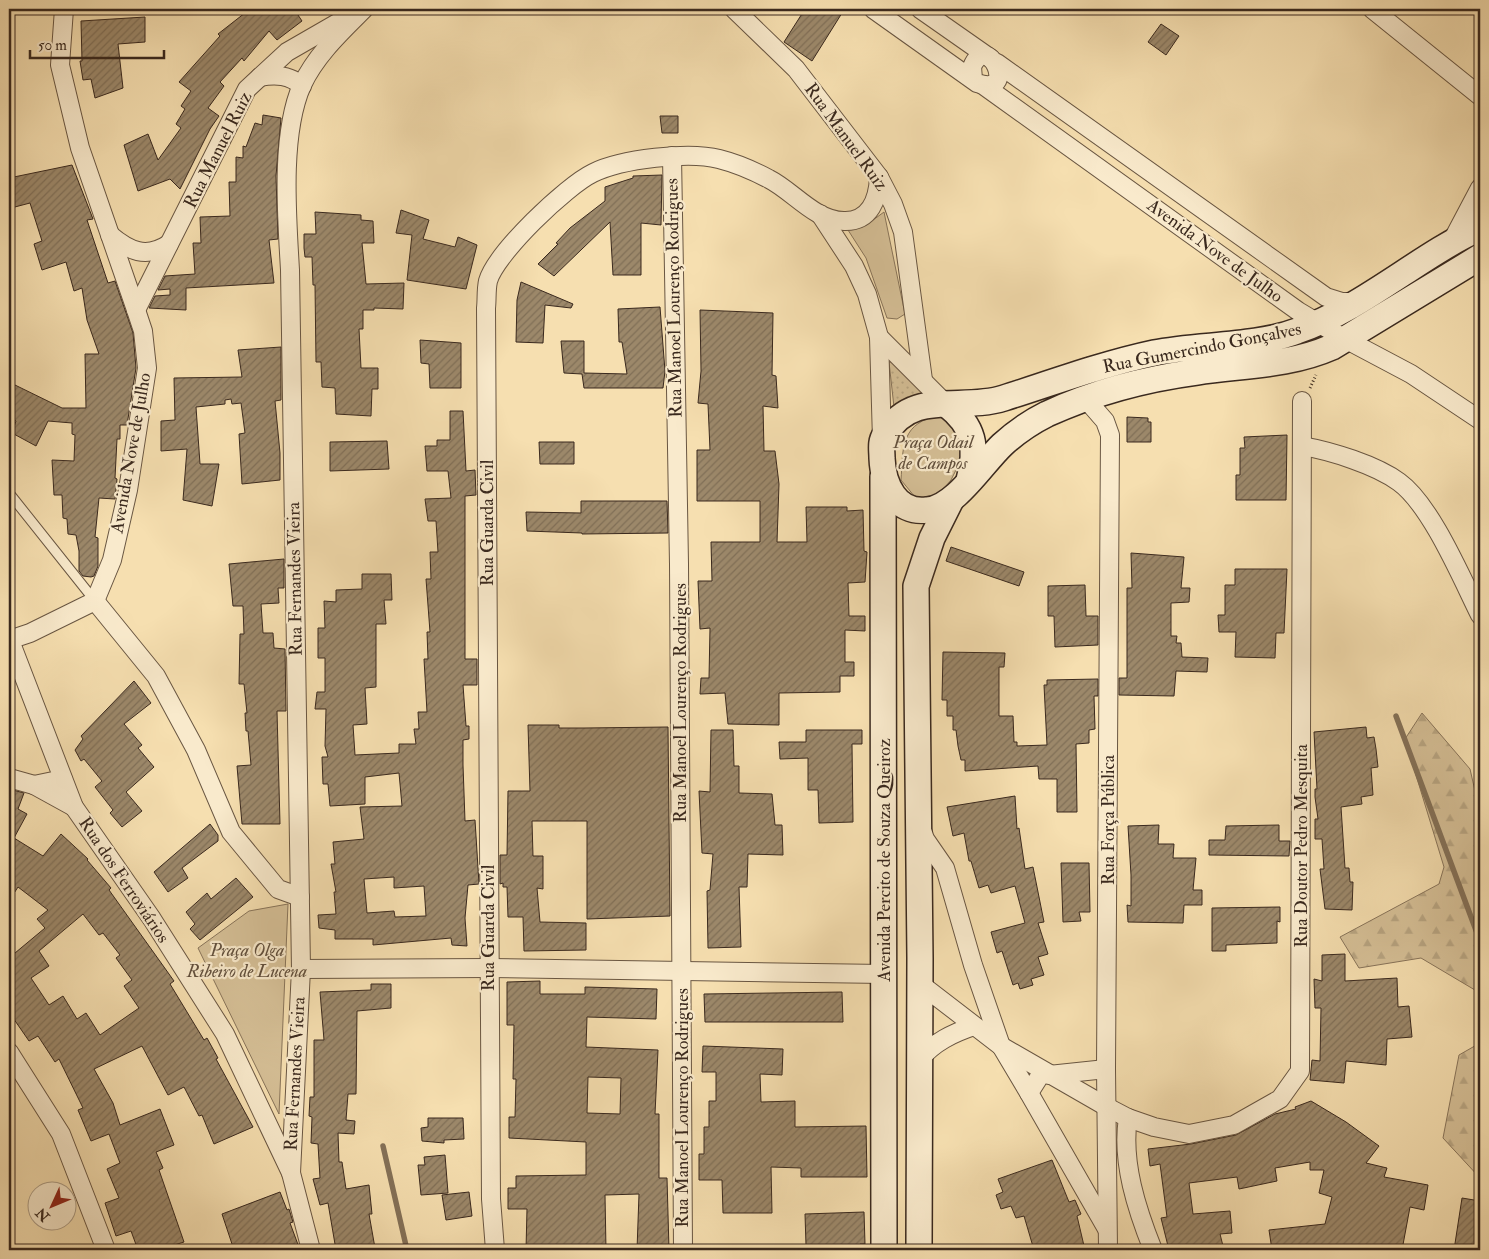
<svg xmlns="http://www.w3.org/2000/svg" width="1489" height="1259" viewBox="0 0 1489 1259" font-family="'IM FELL Double Pica',serif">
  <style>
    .grass { fill: url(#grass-dots); stroke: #88745a }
    .forest { fill: url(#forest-firs); stroke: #88745a }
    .green { fill: #d6c097; stroke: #88745a }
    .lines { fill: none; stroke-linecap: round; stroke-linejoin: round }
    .stream { stroke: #847158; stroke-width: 5.5 }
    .building { fill: url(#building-hatch); stroke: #3a291e; fill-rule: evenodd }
    .lane-casing { stroke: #695642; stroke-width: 11 }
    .street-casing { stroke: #695642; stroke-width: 20 }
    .secondary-casing { stroke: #3a291e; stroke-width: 28 }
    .path { stroke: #3a291e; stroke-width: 3; stroke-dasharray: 1 2.5; stroke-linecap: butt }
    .lane { stroke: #f9eacc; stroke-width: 9 }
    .street { stroke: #f9eacc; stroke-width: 18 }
    .secondary { stroke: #f9eacc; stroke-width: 25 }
    .labels { text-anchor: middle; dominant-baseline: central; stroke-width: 4.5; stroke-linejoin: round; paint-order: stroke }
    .street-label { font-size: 18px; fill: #3a291e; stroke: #f9eacc }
    .park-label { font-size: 18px; font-style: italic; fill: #614f3c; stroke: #f9eacc }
  </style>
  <defs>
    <pattern id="grass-dots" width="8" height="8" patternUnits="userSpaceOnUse" patternTransform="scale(1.25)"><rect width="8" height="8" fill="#d6c097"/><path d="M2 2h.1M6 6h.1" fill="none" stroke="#b8a582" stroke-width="1.8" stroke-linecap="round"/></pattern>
    <pattern id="forest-firs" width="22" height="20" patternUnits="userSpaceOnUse" patternTransform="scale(1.25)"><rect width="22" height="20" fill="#d6c097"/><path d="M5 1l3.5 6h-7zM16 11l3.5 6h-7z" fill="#b8a582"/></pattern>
    <pattern id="building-hatch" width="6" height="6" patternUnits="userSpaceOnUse" patternTransform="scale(1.25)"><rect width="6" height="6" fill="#9c886a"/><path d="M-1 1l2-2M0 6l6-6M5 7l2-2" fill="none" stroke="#806f57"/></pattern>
  </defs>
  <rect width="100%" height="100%" fill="#f6dfb0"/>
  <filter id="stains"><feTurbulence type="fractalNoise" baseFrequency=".004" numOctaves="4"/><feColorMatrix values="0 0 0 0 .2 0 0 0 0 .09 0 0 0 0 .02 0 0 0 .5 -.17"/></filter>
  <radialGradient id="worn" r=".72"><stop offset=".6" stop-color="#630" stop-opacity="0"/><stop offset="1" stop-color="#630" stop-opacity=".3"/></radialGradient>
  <path class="grass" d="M889,362H894L928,392L894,407Z"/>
  <g class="forest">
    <path d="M1422,713L1470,769L1480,813V993L1421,958L1359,968L1340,937L1439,884L1444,867L1405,739Z"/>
    <path d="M1480,1043V1178L1443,1138L1459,1055Z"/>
  </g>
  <g class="green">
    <path d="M884,212L905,314L897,319L887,318L866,258L848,230L869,223Z"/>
    <path d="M933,417L945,418L963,440L961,460L951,480L940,493L931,499L915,497L901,480C903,451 900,426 933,417Z"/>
    <path d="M288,904L279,1114L198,948L249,911Z"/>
  </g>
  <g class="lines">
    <g class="stream">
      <path d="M1396,716L1480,941"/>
      <path d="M383,1146L407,1250"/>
    </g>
  </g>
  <g class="building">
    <path d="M250,9H294L302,21L277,40L269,31L244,61L242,58L220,82L224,86L208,108L219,116L210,129L180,189L170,179L138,191L124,145L148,134L158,160L181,128L176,124L185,109L181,106L191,91L179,82L220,36L218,34Z"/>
    <path d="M805,9H834L842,13L812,61L784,42Z"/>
    <path d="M145,17V42L118,44L123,88L95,98L91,79L83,80L80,61H82L81,21Z"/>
    <path d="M1161,24L1179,36L1166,55L1148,42Z"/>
    <path d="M263,115L281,118L276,176L278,239L269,240L274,283L186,288V310L149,308L155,296L170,295V289L158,290L165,276L195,274L193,243H201L200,217L230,216L229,182H236V157L243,158V146L246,147L255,123L262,125Z"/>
    <path d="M660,116H678V133H662Z"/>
    <path d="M72,165L93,219L87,220L108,283L115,281L133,333L136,368L127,425H120V439H117L115,478L117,479L115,499L99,498L95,537L98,538V566L94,576L91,577L83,576L79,571V551L76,535L68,534L67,519L63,518L62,495H54L52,460L74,461L75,435L72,434V423L48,421L36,446L12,433L16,421L9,416V400L15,385L62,408H86L85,354H99L87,320L82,288L74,291L66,262L42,270L34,244L42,241L30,203L11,208L9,200V178Z"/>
    <path d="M662,175L661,225L641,223V275H613L610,222L554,276L538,264L558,244L556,243L570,228L605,201V187L633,178V176Z"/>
    <path d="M401,210L429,220L423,239L455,247L458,237L477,245L466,289L407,280L412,235L396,233Z"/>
    <path d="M315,212L361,215V220L373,221L374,243H362L366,284L404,283L403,309L374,308V310H363V329H359L361,368H378V389H372L371,416L336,414L335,388L322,387L321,362H316L315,285H313L312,257H305L304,248V234H316Z"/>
    <path d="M521,282L573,304L571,308L545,305L543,343L516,342L517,300Z"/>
    <path d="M660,307L665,371L663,388H584L582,374L564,373L561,341H584V373L627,374L622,342H619L618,309Z"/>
    <path d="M700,310L773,313L772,375L776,376L778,408L763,406L764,451H775L779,484L777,542H807L806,507H847V511L863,510L864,551L867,552L865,582L848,583L849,616H865V631L845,630V662H854V676H840V692L779,693V725L728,724L725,693L700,694L701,678H709L710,628L700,629L698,581H712L711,542H760V501H697V450H710L708,404L698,403L701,371Z"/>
    <path d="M420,340L461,343V388H430L429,364L421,363Z"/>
    <path d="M281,347V400L275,401L280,453V480L242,484L239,434L245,433L241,403L232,404L231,399L225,400V404L196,407L200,464H219L212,506L183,500L187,449L161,451V421L175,420L174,378L242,377L238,350Z"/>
    <path d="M450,411H463L466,471L475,470L476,495L465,496V659H477V685H463L466,726H469V739L463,740V765L465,821L475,820L479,884L468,885L465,918L467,946L452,945L451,938L373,945V939H335V930L319,928L318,915L336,914L334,892H336L331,864H335L333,842L364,839L360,807L402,806L399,773L365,777V804L330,806L328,784H323L322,757H328L325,746L326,709H315L317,692H325V658H318V628H325L324,601L336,602V590L362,589V574H391L392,600H384L386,624H376V687L365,688L367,724L353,725L355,755L399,753V744H416L414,729H419L418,712H427L424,659H428L427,632H430L426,579H431L430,552H438L436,521H428L425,499L451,498L448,471H427L425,446H437V440H450ZM394,877V888L424,886L426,916L395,917L394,911L367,913L364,879Z"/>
    <path d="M1127,417L1148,418V422H1151V442H1127Z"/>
    <path d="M1287,435L1286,500H1236V475H1240V448H1245L1244,437Z"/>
    <path d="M387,441L389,469L330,471V442Z"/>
    <path d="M539,442H574V464H540Z"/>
    <path d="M581,501H667L668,533L582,534V533L527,531L526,512L581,513Z"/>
    <path d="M951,547L1024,572L1019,586L946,561Z"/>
    <path d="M1131,553L1184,557L1181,588H1190L1189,602L1171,603V636H1177L1176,643H1181L1182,657L1208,658L1207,672L1176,671L1174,696L1119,695V678H1127V588H1132Z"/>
    <path d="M284,559V588H278L279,603L261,604L263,633H273L274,648L285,649L286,711H277L280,824H242L237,766L251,765L248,731H246L245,713H247L244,684H239L240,634H244L243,606H233L229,564Z"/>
    <path d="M1235,569H1287L1284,633H1276L1275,658L1235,657L1236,632H1219L1218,615H1225V585H1235Z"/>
    <path d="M1085,585L1086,616H1098V645L1055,647L1054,616H1048V586Z"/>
    <path d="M943,652L1005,653L1004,667H999V716H1013L1014,742H1017V746L1047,745L1044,685H1047V680L1098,679V696H1094L1095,729L1089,730V743L1076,744L1077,812H1057V779H1039L1038,766L965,771V760H961L958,746L956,730H953V716H947V700H942Z"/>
    <path d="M134,681L151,703L124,724L142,745L138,748L154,767L126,792L142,811L122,827L110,813L113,810L95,787L102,781L84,759L81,761L75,750L83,739L81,736Z"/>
    <path d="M528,725H559V728H584L668,727L670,916L587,919V821H532L533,856H543V889L537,888L540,922L586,923V950L524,951L523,917H508L507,887H503V883L500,884V855H507L508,791H530Z"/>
    <path d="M1366,727L1367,738L1374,737L1376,749L1378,767L1371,768L1373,795L1361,797L1362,804L1341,807L1345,868H1349L1350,882H1353L1352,910L1325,909L1320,869H1324L1322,839H1315V819H1318L1315,797V789H1317L1314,732Z"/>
    <path d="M711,730H733L734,766H739V793L772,794L775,825H782L783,855L748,854L747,887H739L741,947L708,948L707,891L710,890L713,854L702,853L699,791L710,792Z"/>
    <path d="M806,730H862V744H852L853,822L819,823L818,790H808V758L780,759L779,742H806Z"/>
    <path d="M9,789L24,793L18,809L27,814L14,838L43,856L61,834L88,859L87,860L111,888L109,890L174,981L170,984L204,1040L207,1038L218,1058L216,1059L253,1127L214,1144L202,1115L199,1116L184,1087L168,1095L142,1046L94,1069L113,1103L120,1125L160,1109L174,1145L156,1152L163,1168L159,1170L184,1242L158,1250H138L131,1231L116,1236L105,1203L119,1198L107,1169L120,1163L109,1134L91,1141L78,1110L83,1108L59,1059L55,1062L38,1036L29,1041L9,1012V958L45,928L37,919L48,910L18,887L9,901ZM83,914L99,935L103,933L120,955L116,958L132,980L124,986L139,1008L100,1035L86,1013L77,1019L63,996L49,1005L31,978L49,966L39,951Z"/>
    <path d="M1015,796L1017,829L1019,828L1025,869L1033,867L1044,922L1038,923L1048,954L1038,957L1044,975L1031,979L1033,985L1020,989L1018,983L1013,985L1002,951L997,953L991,932L1025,923L1015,886L991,893L988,885L979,888L971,861H969L964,833L953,836L947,807Z"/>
    <path d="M210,824L218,835V841L182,868L188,878L168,892L154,872Z"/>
    <path d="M1159,825L1158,844H1174L1173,858H1196L1193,890H1202V905H1184L1183,923L1128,922L1127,905L1131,906V875L1128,826Z"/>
    <path d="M1279,825V841H1290L1289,856L1209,855V840H1225L1226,826Z"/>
    <path d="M1061,863H1089L1090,912H1079L1081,921L1063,922Z"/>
    <path d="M236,878L253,897L200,940L190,929L195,924L186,912L207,893L211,899Z"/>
    <path d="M1280,907V922L1277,921V943L1226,945V951H1212V908Z"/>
    <path d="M1345,954V981L1397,978L1398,1007L1409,1006L1412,1037L1387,1039L1386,1065L1346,1061L1344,1083L1310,1080L1312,1060L1320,1061L1321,1008H1315L1314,979L1322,981V955Z"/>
    <path d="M540,981V994H585V987L657,989L656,1019L587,1017L586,1047L658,1050L655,1114H659V1178H667L669,1250H637L639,1194L605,1195L606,1250H526L527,1209H508V1188H516V1176L586,1175V1142L509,1138V1117H515L516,1079H513L514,1025H507V982ZM588,1077L621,1078L620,1114L587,1113Z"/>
    <path d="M371,984H391V1008L357,1011L356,1094H348L346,1120L355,1121L354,1134L338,1133L339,1162H342L346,1189L369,1185L372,1214H369L375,1248L371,1250H336L328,1203L320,1205L313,1179L320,1178L318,1144L311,1143L312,1117L309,1116L310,1097H314V1040H324L320,992L371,990Z"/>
    <path d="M842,992L843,1022H705L704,994Z"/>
    <path d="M703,1046L783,1049L782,1075L760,1074L761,1102L795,1101V1127L866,1126L867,1177H801V1168L771,1167L772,1213H723L722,1180H699V1154H704V1127H709V1101H716V1072H702Z"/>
    <path d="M1311,1101L1346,1122L1379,1146L1366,1163L1387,1168L1384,1177L1428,1185L1424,1210L1410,1207L1402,1250H1272L1269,1230L1325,1224L1332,1197L1319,1193L1324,1170H1310V1162L1275,1168L1277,1181L1239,1189L1237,1177L1189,1183L1193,1214L1230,1211L1232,1233L1220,1234L1223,1246L1169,1250L1161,1218L1167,1217L1160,1164L1150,1166L1148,1149L1191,1144L1236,1135L1275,1114L1296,1109L1295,1107Z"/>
    <path d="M428,1118H463L464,1139L444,1140V1143L422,1141L421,1128L428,1127Z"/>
    <path d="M445,1155L448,1193L421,1195L418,1165H425L424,1157Z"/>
    <path d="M1052,1160L1069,1202L1075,1200L1081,1214L1077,1216L1085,1250H1034L1024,1216L1016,1218L1011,1206L1001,1209L996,1195L1003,1192L998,1179Z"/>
    <path d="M280,1192L287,1210L289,1209L293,1222L290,1223L300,1250H234L222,1214Z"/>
    <path d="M469,1192L472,1216L446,1220L442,1195Z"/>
    <path d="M1462,1198L1480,1201V1250H1454Z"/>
    <path d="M864,1212L865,1244H860V1250H812V1245H806L805,1214Z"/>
  </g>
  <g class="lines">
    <defs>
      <path id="lane" d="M9,493L95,601"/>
      <g id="street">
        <path d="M734,9L796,69L879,177L893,204L903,232L923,380"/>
        <path d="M873,9L977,83C1020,98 987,29 972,67L973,79"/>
        <path d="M920,9L990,58"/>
        <path d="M1372,9L1480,96"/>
        <path d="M997,63L1326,297L1342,302H1357"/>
        <path d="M260,77C276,74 290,75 302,86"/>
        <path d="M983,85L1298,311L1345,339L1411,374L1480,420"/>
        <path d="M672,156L679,564L683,1250"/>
        <path d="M820,214L854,266L867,294L879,337L882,440"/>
        <path d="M110,235C129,251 146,259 169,244"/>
        <path d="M1452,241L1480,188"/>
        <path d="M136,310L247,89L287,52L346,18"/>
        <path d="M879,337L947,405"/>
        <path d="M1085,398L1105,421L1110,435L1106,1069L1108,1250"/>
        <path d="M1302,446C1331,451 1376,465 1399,482C1431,505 1462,579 1480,615"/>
        <path d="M95,601L156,676L196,750L231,832L278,889L300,897"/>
        <path d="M9,638L74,807L152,919L225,1034L291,1173L311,1250"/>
        <path d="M9,640L30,633L95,601L112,560L128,490L147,368L143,331L136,310L80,148L60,65L64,9"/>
        <path d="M9,778L34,785"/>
        <path d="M63,779L34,785L74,807"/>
        <path d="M921,827L925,839L945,868L973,965L1001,1046L1029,1093L1043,1071"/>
        <path d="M301,969L489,968L884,974"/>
        <path d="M919,983L1001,1046L1107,1107L1128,1118L1154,1127L1189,1134L1234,1125L1280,1099L1300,1071L1302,401"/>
        <path d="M9,1052L61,1134L106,1250"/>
        <path d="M919,1060C934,1042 953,1033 974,1026"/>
        <path d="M1049,1075L1106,1069"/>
        <path d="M1029,1093L1107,1229"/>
        <path d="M1128,1118C1121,1162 1137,1210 1153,1250"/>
        <path d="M291,1173L301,969L290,270C287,217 280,135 302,85C316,55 341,32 364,9"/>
        <path d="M495,1250L491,1199L486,308C487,300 486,290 488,281C496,253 566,186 593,173C621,159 689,151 719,159C735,163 754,171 769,179C793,191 815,221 844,221C871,222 878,198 879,177"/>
      </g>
      <g id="secondary">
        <path d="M1480,228C1417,257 1364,308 1297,331C1255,347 1199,344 1154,353C1103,364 1054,382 1004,398C961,412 912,388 885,435C880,442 882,450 882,458C883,484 896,514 927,510C955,508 982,464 1002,445C1015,433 1031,422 1047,414C1095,392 1144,379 1197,372C1243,365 1289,366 1332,347L1480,257"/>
        <path d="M947,405C974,426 978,447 969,480"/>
        <path d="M883,477L884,1250"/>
        <path d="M919,1250L920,958L916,586L932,538L951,500"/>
      </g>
    </defs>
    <use href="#lane" class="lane-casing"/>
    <use href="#street" class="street-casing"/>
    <use href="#secondary" class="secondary-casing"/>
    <path class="path" d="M1310,388L1316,375"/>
    <use href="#lane" class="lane"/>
    <use href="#street" class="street"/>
    <use href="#secondary" class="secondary"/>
  </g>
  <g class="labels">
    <g class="street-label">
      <text transform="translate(846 137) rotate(54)">Rua Manuel Ruiz</text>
      <text transform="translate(218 150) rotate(-63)">Rua Manuel Ruiz</text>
      <text transform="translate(1215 251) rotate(36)">Avenida Nove de Julho</text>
      <text transform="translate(674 298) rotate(-91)">Rua Manoel Lourenço Rodrigues</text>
      <text transform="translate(1202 348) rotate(-11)">Rua Gumercindo Gonçalves</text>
      <text transform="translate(131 453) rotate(-80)">Avenida Nove de Julho</text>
      <text transform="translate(487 523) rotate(-90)">Rua Guarda Civil</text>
      <text transform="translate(295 579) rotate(-91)">Rua Fernandes Vieira</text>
      <text transform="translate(680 703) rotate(-90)">Rua Manoel Lourenço Rodrigues</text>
      <text transform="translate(1108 820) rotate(-90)">Rua Força Pública</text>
      <text transform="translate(1301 846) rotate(-90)">Rua Doutor Pedro Mesquita</text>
      <text transform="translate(884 860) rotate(-90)">Avenida Percito de Souza Queiroz</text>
      <text transform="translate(124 880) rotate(56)">Rua dos Ferroviários</text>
      <text transform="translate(488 928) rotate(-90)">Rua Guarda Civil</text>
      <text transform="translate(295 1074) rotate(-87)">Rua Fernandes Vieira</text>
      <text transform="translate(682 1108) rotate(-90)">Rua Manoel Lourenço Rodrigues</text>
    </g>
    <g class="park-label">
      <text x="933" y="442">Praça Odail<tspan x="933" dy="21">de Campos</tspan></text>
      <text x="247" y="950">Praça Olga<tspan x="247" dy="21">Ribeiro de Lucena</tspan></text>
    </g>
  </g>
  <rect width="1489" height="1259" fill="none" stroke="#f6dfb0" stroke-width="30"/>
  <rect x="10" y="10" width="1469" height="1239" fill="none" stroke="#3a291e" stroke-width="2.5"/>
  <rect x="15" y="15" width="1459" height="1229" fill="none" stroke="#3a291e"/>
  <g transform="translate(52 1206) rotate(226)"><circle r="24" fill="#f9eacc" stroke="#ad9d86"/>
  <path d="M0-4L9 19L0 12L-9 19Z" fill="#8f2418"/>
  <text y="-8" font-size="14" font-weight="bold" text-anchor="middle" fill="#3a291e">N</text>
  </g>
  <path d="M30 50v8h134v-8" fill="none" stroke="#3a291e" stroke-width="2.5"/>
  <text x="38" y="50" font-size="15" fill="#3a291e" stroke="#f9eacc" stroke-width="4" paint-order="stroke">50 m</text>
  <rect width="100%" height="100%" filter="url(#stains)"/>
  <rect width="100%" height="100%" fill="url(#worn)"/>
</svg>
